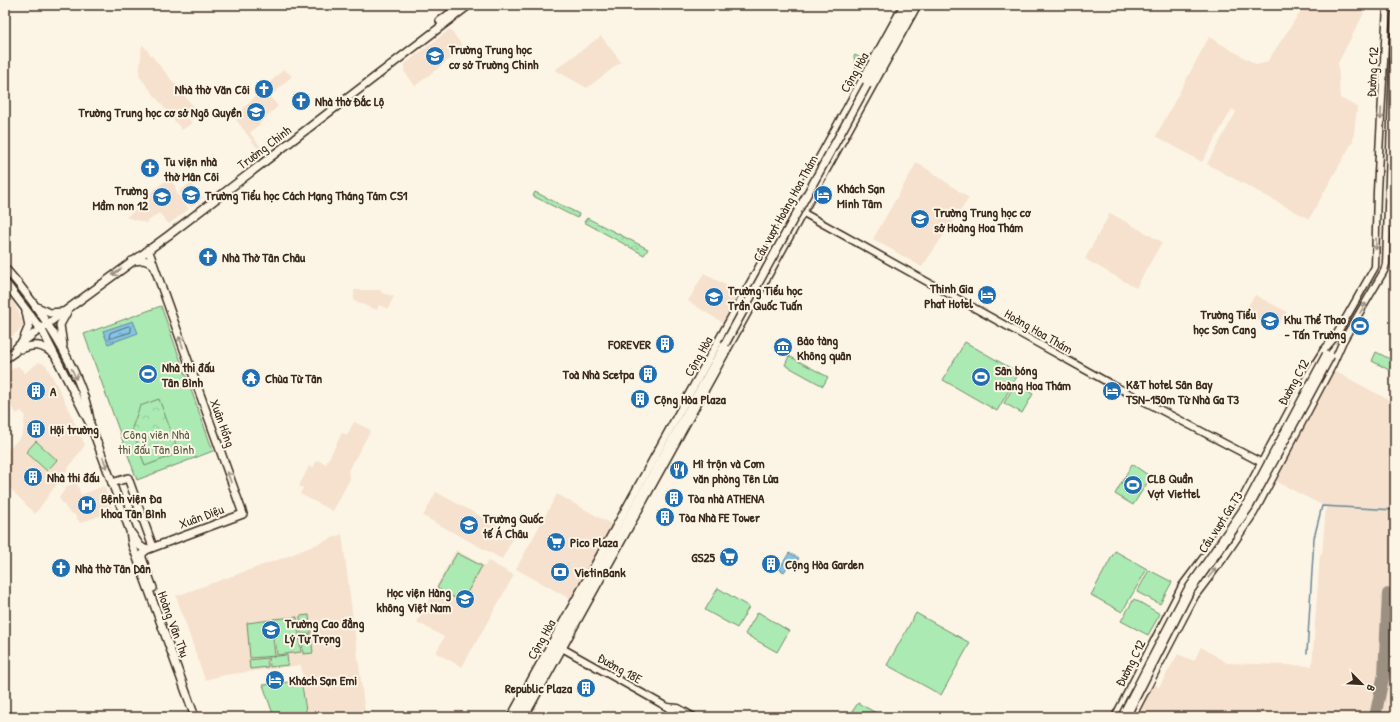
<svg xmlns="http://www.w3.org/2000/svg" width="1400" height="722" viewBox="0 0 1400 722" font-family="'Patrick Hand',sans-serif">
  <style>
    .built { fill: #f5e1cd }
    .grass { fill: #abeab2; stroke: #738a68 }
    .park { fill: url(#park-crowns); stroke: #738a68 }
    .water { fill: url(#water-ripples); stroke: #678696 }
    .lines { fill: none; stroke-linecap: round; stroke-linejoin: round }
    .shore { stroke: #59686e; stroke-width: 1 }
    .stream { stroke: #678696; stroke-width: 1.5 }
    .taxiway { stroke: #9c9082; stroke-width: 12 }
    .secondary-casing { stroke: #3b2a1e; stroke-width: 9 }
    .primary-casing { stroke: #3b2a1e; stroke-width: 10 }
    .secondary { stroke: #fcf5e5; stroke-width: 6 }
    .primary { stroke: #fcf5e5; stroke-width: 7 }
    .secondary-bridge-casing { stroke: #3b2a1e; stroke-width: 9; stroke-linecap: butt }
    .primary-bridge-casing { stroke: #3b2a1e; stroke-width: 10; stroke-linecap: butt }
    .secondary-bridge { stroke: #fcf5e5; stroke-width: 6 }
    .primary-bridge { stroke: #fcf5e5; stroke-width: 7 }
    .oneway { stroke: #9c9082 }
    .labels { text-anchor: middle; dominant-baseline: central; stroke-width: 4; stroke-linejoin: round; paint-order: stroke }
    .poi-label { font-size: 13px; font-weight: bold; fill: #3b2a1e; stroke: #fcf5e5; text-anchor: start }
    .street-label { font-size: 13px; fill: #3b2a1e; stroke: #fcf5e5 }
    .park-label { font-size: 13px; fill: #575a43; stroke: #fcf5e5 }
  </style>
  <defs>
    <pattern id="park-crowns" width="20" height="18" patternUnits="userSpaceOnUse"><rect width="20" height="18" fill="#abeab2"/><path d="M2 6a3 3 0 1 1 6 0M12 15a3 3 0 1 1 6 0" fill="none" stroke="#94c999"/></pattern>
    <pattern id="water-ripples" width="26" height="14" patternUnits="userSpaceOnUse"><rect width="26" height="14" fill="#85c4e6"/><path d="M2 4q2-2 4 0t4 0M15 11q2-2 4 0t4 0" fill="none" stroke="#6e9fba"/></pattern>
  </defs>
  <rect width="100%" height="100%" fill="#fcf5e5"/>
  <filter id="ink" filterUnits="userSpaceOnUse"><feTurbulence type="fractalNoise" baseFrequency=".025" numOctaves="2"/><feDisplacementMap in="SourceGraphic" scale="8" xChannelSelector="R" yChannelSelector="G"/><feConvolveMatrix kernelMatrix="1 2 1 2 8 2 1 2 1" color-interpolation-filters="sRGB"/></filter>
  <g filter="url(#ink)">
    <g class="built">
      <path d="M1305,5H1347L1364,13L1338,63L1340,98L1357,107L1353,141L1309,219L1207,164L1236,112L1232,109L1202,162L1156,136L1209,37L1257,65L1267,62Z"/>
      <path d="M450,29L464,48L415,86L404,71L405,64Z"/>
      <path d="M601,36L621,62L587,88L555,70Z"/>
      <path d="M142,44L197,111L188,118L192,123L182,130L139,76Z"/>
      <path d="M284,69L292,76L270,97L278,106L250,133L264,151L261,153L234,117Z"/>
      <path d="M917,162L969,198L922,267L873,239Z"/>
      <path d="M169,178L175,186L177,193L189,209L169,224L159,213L146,223L126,217L143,205L140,201Z"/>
      <path d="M196,178L198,181L193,186L203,198L191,207L179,192Z"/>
      <path d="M1110,213L1162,242L1136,288L1085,259Z"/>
      <path d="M704,273L739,293L723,323L688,301Z"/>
      <path d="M5,289L12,298L22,320L23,327L5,342Z"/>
      <path d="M354,290H381V293L394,296L388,309L379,305L377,310L354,301Z"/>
      <path d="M1255,295L1287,312L1274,330L1244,312Z"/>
      <path d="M39,362L46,365L59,389L85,445L35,514L5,483V452L20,438L23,433L25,415L21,411L17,414L5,399V373L18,366L25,373Z"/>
      <path d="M1334,371L1395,403V717H1135L1153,683L1159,687L1178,654L1194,661L1201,647L1227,663L1312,666L1320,554H1322L1326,507L1275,481Z"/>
      <path d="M354,422L371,430L348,471L350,479L333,511L300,494L303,488L299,486L309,466L313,468L317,460L326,464L342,433L347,435Z"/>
      <path d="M77,483L81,495L104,486L113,511L80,523L75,515L69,512L59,498L67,486Z"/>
      <path d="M436,492L515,535L502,559L423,516Z"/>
      <path d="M557,494L613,525L572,600L516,569Z"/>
      <path d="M342,534L365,712L354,713V717H307L301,665L225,675L205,680L176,596L286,557Z"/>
      <path d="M456,550L485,566L488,561L514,575L462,667L436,653L444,637L417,622Z"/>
    </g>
    <g class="grass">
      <path d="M161,306L213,451L137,480L84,334Z"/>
      <path d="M965,342L1019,373L997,411L943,380Z"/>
      <path d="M1376,352L1394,361L1389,370L1372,361Z"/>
      <path d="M789,356L828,377L823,386L785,365Z"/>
      <path d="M1015,384L1033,394L1022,413L1004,403Z"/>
      <path d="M36,441L57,460L47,471L26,452Z"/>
      <path d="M1132,464L1151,477L1133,505L1115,494Z"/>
      <path d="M1115,551L1147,569L1122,612L1091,595Z"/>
      <path d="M457,553L482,566L462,602L437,588Z"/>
      <path d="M1149,570L1172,582L1160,604L1137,592Z"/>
      <path d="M718,588L749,607L737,628L705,610Z"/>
      <path d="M1134,599L1160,614L1148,635L1121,621Z"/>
      <path d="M758,612L789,631L777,652L745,634Z"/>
      <path d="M916,613L970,643L941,695L887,665Z"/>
      <path d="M309,615L311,633L301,634L300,616Z"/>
      <path d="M297,617L301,652L277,655L273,619Z"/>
      <path d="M271,620L275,656L250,658L247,623Z"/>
      <path d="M311,635L313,653L303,654L302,635Z"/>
      <path d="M287,655L288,665L270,667L269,657Z"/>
      <path d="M267,658L268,667L250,669L249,660Z"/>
      <path d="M289,682L290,686L302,685L307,717H274L263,685Z"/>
      <path d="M858,703L878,714L876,717H861L852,712Z"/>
    </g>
    <g class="park">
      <path d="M855,55L867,61L857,78L854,56Z"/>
      <path d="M535,192L579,214L577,218L533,196Z"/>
      <path d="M587,218L648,249L644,255L584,222Z"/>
      <path d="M159,399L179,453L145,466L132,428L140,406Z"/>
    </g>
    <g class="water">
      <path d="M133,321L138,333L108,344L103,331Z"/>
      <path d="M789,553L799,558L794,566L792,564L790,567L788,566L784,572L779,569Z"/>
    </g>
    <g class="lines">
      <path class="shore" d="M129,326L131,328V332L112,338H109L110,333Z"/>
      <path class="stream" d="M1307,653L1314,538L1322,506L1395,510"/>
      <path class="taxiway" d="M1375,717L1384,674L1388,594"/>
      <defs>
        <g id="secondary">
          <path d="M800,211L1109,383L1266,465"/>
          <path d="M562,648L667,707L678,717"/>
          <path d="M667,707L678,708L694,717"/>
          <path d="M1115,717L1182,586L1209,550L1240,503L1308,375L1323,351L1335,337L1375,267L1377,191L1387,5"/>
          <path d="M1132,717L1195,596L1223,559L1254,513L1332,366L1343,341L1384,271L1386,264L1395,8"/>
        </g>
        <g id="primary">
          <path d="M440,21L460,6"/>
          <path d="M867,85L911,5"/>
          <path d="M132,261L144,260L153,264"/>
          <path d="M5,268C39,306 81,369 90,420"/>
          <path d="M5,282L43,332L91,426L130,531L132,544L195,717"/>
          <path d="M37,307L50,313L62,312"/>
          <path d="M23,340L29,326L26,312"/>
          <path d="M63,345L60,325L67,312"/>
          <path d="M21,349C33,344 42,344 52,353"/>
          <path d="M12,353L19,345L35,333L169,235L469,5"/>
          <path d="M5,359L15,352"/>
          <path d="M112,483L128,478L153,547"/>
          <path d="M125,516L140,511"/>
          <path d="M132,534L140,546L146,550"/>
          <path d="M146,550L243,514L148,249"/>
          <path d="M146,550L142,554V558L153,588"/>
          <path d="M511,717L904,5"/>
          <path d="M518,717L725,344"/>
          <path d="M524,717L917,5"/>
        </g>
      </defs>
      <use href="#secondary" class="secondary-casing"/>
      <use href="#primary" class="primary-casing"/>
      <use href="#secondary" class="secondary"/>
      <use href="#primary" class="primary"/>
      <defs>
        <g id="secondary-bridge">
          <path d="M1130,710L1190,592L1249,508L1331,356"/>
          <path d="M1121,717L1187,590L1245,506L1326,354"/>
        </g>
        <path id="primary-bridge" d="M725,344L867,85"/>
      </defs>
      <use href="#secondary-bridge" class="secondary-bridge-casing"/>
      <use href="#primary-bridge" class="primary-bridge-casing"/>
      <use href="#secondary-bridge" class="secondary-bridge"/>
      <use href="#primary-bridge" class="primary-bridge"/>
    </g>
    <defs><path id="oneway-shaft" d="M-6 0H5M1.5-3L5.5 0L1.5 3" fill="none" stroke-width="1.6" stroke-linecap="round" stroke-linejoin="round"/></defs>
    <g class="oneway">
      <use href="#oneway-shaft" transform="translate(1381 114) rotate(93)"/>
      <use href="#oneway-shaft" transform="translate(1376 244) rotate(91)"/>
      <use href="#oneway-shaft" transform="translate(117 272) rotate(143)"/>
      <use href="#oneway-shaft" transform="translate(1363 308) rotate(-59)"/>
      <use href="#oneway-shaft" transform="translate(181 342) rotate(-110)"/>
      <use href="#oneway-shaft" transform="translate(74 374) rotate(66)"/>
      <use href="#oneway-shaft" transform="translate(105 463) rotate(69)"/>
      <use href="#oneway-shaft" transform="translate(229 477) rotate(-110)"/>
      <use href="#oneway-shaft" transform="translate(1212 573) rotate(-52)"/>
    </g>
  </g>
  <defs>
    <symbol id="school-disc" viewBox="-11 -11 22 22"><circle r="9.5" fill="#1f6fb2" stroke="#fcf5e5"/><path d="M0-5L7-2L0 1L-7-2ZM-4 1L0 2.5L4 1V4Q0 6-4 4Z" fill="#fff"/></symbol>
    <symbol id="church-disc" viewBox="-11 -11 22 22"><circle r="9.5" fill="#1f6fb2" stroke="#fcf5e5"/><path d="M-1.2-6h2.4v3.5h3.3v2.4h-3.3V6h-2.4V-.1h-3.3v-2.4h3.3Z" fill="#fff"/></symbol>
    <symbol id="hotel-disc" viewBox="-11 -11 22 22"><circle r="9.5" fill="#1f6fb2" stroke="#fcf5e5"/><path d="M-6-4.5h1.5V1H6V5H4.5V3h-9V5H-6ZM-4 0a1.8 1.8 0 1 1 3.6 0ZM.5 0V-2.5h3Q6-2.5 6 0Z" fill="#fff"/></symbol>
    <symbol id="stadium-disc" viewBox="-11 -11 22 22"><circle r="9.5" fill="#1f6fb2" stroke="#fcf5e5"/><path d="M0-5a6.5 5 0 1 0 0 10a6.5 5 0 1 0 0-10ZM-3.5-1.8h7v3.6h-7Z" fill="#fff"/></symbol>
    <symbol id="building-disc" viewBox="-11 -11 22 22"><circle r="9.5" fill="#1f6fb2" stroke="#fcf5e5"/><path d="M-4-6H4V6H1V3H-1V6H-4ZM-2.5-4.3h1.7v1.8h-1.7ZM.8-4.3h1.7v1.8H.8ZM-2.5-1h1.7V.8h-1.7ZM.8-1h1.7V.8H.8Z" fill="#fff"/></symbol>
    <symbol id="museum-disc" viewBox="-11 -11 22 22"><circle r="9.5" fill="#1f6fb2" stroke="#fcf5e5"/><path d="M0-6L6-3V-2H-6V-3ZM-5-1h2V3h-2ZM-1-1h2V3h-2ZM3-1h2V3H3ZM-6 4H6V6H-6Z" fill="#fff"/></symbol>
    <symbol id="temple-disc" viewBox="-11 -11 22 22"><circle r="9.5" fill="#1f6fb2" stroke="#fcf5e5"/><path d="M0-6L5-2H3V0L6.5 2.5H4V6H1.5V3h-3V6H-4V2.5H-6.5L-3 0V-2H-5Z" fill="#fff"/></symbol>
    <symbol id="restaurant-disc" viewBox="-11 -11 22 22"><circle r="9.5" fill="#1f6fb2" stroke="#fcf5e5"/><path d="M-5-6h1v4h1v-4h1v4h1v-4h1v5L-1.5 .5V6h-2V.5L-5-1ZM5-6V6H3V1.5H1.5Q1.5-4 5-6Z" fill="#fff"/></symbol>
    <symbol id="hospital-disc" viewBox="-11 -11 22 22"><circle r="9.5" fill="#1f6fb2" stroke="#fcf5e5"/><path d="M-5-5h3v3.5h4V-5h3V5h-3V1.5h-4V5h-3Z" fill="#fff"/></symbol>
    <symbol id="supermarket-disc" viewBox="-11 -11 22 22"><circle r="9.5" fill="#1f6fb2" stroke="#fcf5e5"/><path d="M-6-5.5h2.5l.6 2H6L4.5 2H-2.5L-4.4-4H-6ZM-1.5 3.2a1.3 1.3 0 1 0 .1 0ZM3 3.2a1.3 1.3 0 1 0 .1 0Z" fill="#fff"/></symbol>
    <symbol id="bank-disc" viewBox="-11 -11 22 22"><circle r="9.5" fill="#1f6fb2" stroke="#fcf5e5"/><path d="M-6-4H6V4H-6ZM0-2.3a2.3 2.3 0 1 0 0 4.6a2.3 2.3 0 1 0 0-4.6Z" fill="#fff"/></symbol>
    <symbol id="university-disc" viewBox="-11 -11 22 22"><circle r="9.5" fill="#1f6fb2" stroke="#fcf5e5"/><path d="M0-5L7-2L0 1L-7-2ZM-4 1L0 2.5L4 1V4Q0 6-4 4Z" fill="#fff"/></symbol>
  </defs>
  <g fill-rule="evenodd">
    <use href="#school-disc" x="424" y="45" width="22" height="22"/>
    <use href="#church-disc" x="253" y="78" width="22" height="22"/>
    <use href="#church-disc" x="290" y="90" width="22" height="22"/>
    <use href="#school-disc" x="245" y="101" width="22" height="22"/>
    <use href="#church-disc" x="139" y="157" width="22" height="22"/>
    <use href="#school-disc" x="180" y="184" width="22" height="22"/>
    <use href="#hotel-disc" x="812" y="184" width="22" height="22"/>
    <use href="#school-disc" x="151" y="186" width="22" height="22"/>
    <use href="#school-disc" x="909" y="208" width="22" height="22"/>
    <use href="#church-disc" x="197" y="246" width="22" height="22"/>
    <use href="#hotel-disc" x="976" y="284" width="22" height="22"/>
    <use href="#school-disc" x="703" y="286" width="22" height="22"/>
    <use href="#school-disc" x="1259" y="310" width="22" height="22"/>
    <use href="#stadium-disc" x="1349" y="315" width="22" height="22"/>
    <use href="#building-disc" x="654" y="333" width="22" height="22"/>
    <use href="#museum-disc" x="772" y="336" width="22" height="22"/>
    <use href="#stadium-disc" x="137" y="363" width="22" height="22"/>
    <use href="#building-disc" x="637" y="363" width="22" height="22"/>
    <use href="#stadium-disc" x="970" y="366" width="22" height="22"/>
    <use href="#temple-disc" x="240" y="367" width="22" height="22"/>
    <use href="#building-disc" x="25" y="380" width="22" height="22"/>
    <use href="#hotel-disc" x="1101" y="380" width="22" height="22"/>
    <use href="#building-disc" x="629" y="388" width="22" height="22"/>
    <use href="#building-disc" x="25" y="418" width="22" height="22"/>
    <use href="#restaurant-disc" x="668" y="459" width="22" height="22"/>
    <use href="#building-disc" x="22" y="466" width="22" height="22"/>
    <use href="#stadium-disc" x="1122" y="474" width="22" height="22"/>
    <use href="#building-disc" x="663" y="487" width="22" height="22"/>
    <use href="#hospital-disc" x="76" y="494" width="22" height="22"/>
    <use href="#building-disc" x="654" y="506" width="22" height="22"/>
    <use href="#school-disc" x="458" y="514" width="22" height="22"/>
    <use href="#supermarket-disc" x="545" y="531" width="22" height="22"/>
    <use href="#supermarket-disc" x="718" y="546" width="22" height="22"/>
    <use href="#building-disc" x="760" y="553" width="22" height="22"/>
    <use href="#church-disc" x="50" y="557" width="22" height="22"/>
    <use href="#bank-disc" x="549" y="561" width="22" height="22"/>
    <use href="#school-disc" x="454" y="588" width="22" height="22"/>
    <use href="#university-disc" x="260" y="619" width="22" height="22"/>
    <use href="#hotel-disc" x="264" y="669" width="22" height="22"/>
    <use href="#building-disc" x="575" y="677" width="22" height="22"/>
  </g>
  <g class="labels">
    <g class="poi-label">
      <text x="449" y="49">Trường Trung học<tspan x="449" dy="15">cơ sở Trường Chinh</tspan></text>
      <text x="250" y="89" text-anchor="end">Nhà thờ Văn Côi</text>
      <text x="315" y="101">Nhà thờ Đắc Lộ</text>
      <text x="242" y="112" text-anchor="end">Trường Trung học cơ sở Ngô Quyền</text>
      <text x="164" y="161">Tu viện nhà<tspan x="164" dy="15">thờ Mân Côi</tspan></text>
      <text x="837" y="188">Khách Sạn<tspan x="837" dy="15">Minh Tâm</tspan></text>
      <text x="148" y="190" text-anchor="end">Trường<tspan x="148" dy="15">Mầm non 12</tspan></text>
      <text x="205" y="195">Trường Tiểu học Cách Mạng Tháng Tám CS1</text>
      <text x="934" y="212">Trường Trung học cơ<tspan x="934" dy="15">sở Hoàng Hoa Thám</tspan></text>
      <text x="222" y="257">Nhà Thờ Tân Châu</text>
      <text x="973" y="288" text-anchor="end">Thinh Gia<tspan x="973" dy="15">Phat Hotel</tspan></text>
      <text x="728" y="290">Trường Tiểu học<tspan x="728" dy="15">Trần Quốc Tuấn</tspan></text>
      <text x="1256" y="314" text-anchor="end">Trường Tiểu<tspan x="1256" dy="15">học Sơn Cang</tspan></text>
      <text x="1346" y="319" text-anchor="end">Khu Thể Thao<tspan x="1346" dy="15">- Tấn Trường</tspan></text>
      <text x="797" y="340">Bảo tàng<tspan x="797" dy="15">Không quân</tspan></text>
      <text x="651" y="344" text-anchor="end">FOREVER</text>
      <text x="162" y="367">Nhà thi đấu<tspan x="162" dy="15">Tân Bình</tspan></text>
      <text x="995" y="370">Sân bóng<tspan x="995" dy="15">Hoàng Hoa Thám</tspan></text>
      <text x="634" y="374" text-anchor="end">Toà Nhà Scetpa</text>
      <text x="265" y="378">Chùa Từ Tân</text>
      <text x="1126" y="384">K&amp;T hotel Sân Bay<tspan x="1126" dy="15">TSN-150m Từ Nhà Ga T3</tspan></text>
      <text x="50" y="391">A</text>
      <text x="654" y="399">Cộng Hòa Plaza</text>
      <text x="50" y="429">Hội trường</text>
      <text x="693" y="463">Mì trộn và Cơm<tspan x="693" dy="15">văn phòng Tên Lửa</tspan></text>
      <text x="47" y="477">Nhà thi đấu</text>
      <text x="1147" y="478">CLB Quần<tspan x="1147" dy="15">Vợt Viettel</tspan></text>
      <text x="101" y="498">Bệnh viện Đa<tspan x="101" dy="15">khoa Tân Bình</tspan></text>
      <text x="688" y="498">Tòa nhà ATHENA</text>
      <text x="679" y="517">Tòa Nhà FE Tower</text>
      <text x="483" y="518">Trường Quốc<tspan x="483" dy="15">tế Á Châu</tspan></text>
      <text x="570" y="542">Pico Plaza</text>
      <text x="715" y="557" text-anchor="end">GS25</text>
      <text x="785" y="564">Cộng Hòa Garden</text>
      <text x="75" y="568">Nhà thờ Tân Dân</text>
      <text x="574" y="572">VietinBank</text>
      <text x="451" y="592" text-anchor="end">Học viện Hàng<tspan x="451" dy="15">không Việt Nam</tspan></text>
      <text x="285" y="623">Trường Cao đẳng<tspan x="285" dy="15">Lý Tự Trọng</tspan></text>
      <text x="289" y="680">Khách Sạn Emi</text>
      <text x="572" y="688" text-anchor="end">Republic Plaza</text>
    </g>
    <g class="street-label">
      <text transform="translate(854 72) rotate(-61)">Cộng Hòa</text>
      <text transform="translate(1372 72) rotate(-87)">Đường C12</text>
      <text transform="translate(264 147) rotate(-37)">Trường Chinh</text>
      <text transform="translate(785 208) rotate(-61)">Cầu vượt Hoàng Hoa Thám</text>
      <text transform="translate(1039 331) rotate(30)">Hoàng Hoa Thám</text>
      <text transform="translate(698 356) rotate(-61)">Cộng Hòa</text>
      <text transform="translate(1293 382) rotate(-61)">Đường C12</text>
      <text transform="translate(223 423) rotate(70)">Xuân Hồng</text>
      <text transform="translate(201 516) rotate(-20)">Xuân Diệu</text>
      <text transform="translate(1220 522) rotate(-57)">Cầu vượt Ga T3</text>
      <text transform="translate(174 624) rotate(70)">Hoàng Văn Thụ</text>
      <text transform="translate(541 639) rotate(-61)">Cộng Hòa</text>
      <text transform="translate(1130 663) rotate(-63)">Đường C12</text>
      <text transform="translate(620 668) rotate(29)">Đường 18E</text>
    </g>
    <g class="park-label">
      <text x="156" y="434">Công viên Nhà<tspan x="156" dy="15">thi đấu Tân Bình</tspan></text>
    </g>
  </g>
  <rect width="1400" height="722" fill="none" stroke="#fcf5e5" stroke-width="20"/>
  <rect x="10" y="10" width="1380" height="702" fill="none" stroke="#3b2a1e" stroke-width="1.5" filter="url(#ink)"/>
  <g transform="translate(1362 684) rotate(114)" stroke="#fcf5e5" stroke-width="3" paint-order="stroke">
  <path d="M0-3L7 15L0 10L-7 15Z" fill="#3b2a1e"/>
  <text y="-6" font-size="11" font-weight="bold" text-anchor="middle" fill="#3b2a1e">B</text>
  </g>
</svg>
